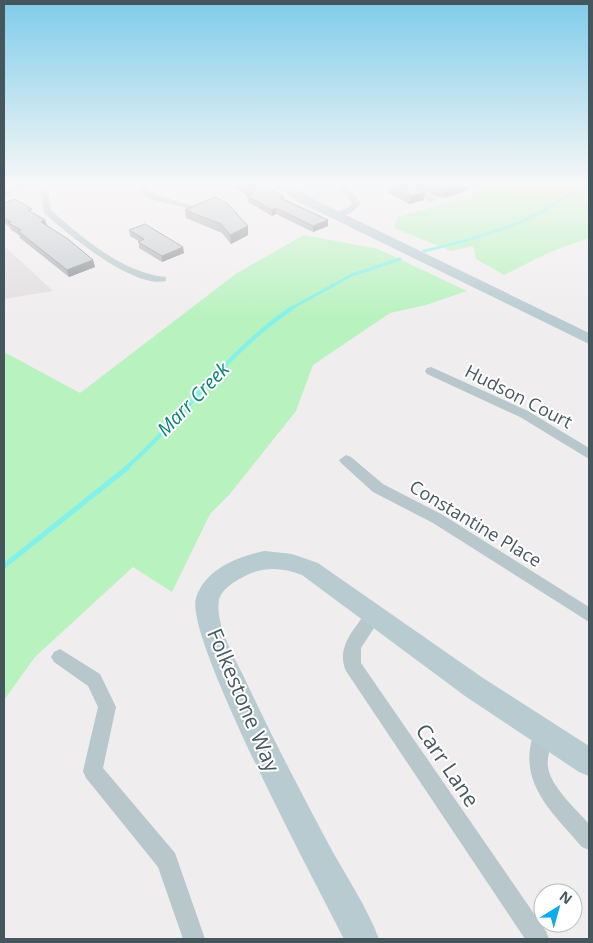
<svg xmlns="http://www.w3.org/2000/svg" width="593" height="943" viewBox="0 0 593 943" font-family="'Open Sans',sans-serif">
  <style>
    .education { fill: #e2dee0 }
    .green { fill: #b8f2bf }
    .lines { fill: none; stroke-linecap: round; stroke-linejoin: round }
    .stream-far2 { stroke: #82f1ea; stroke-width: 3 }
    .stream-far1 { stroke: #82f1ea; stroke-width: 4 }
    .stream { stroke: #82f1ea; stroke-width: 5 }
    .street { fill: #b8c7cc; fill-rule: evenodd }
    .secondary { fill: #b8cbd1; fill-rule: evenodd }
    .wall { fill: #abafb4 }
    .shaded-wall { fill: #8b8f92 }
    .building { fill: #c7ccd1; stroke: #8b8f92 }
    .labels { text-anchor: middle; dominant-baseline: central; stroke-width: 4; stroke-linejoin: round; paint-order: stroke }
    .street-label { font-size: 18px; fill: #45575c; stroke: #fff }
    .water-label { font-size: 19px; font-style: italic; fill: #078179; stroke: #fff }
    .near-street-label { font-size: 21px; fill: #45575c; stroke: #fff }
  </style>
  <rect width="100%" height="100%" fill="#f0edee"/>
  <path class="education" d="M4,246L53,291L4,299Z"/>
  <g class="green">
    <path d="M493,186H589V238L550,252L504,275L476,259L473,246L451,251L394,228L398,217L471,197L477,191Z"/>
    <path d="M304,235L378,249L467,291L426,305L390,313L313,365L296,411L229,495L210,514L172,592L133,567L35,657L4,700V352L80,393L237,273Z"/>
  </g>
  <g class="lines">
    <g class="stream-far2">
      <path d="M424,251C479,237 535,225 579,186"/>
      <path d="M290,309L352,275L400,259"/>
    </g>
    <path class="stream-far1" d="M125,469C184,418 226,352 292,308"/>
    <path class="stream" d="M4,566L127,468"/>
    <g class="street">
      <path d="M40,186H48L51,210C79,235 114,265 150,274C155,276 160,276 166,277V281C133,289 68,234 44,213Z"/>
      <path d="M140,186H148L151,192L156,195L202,208L198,211L150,199L144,195Z"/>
      <path d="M338,186H346L361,203C355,211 345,218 335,217V213L349,207L352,203Z"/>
      <path d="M407,186H416L437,200L430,202Z"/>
      <path d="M431,367L528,411L589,448V459L520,417L427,374L425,371L427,368Z"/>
      <path d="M346,455L351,457L383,484L443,515L589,607V622L433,523L373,492L341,463L339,460Z"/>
      <path d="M375,607L381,609L383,614L361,648V663L546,931L549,939H525L346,671C335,647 356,627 369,609Z"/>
      <path d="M60,649L100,674L116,707L103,768L175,853L205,939H183L158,867L86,778L83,771L98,707L88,686L54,662L51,657L54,652Z"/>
      <path d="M543,726L550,728C555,742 546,754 548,767C550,786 577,810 589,824V850L582,847C551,811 514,780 536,728Z"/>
    </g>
    <g class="secondary">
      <path d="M11,186H26L4,197V189Z"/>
      <path d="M276,186H290L307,196L589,333V344L299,202Z"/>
      <path d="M265,551L292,554L318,563L483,678L589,746V776L579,772L465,696L302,575C284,568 265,566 247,575C237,580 222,588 219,600C215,624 233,654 243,675C270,733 299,789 329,845C346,876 367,907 379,939H344C319,889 184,638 196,598C205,569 238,556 265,551Z"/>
    </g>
  </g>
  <g class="wall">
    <path d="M232,186H265L284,199L328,220V226L313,232L276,214L272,216L248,202L247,196H248Z"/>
    <path d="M388,186H416L424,200L409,204L387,192Z"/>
    <path d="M419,186H469L468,190L444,198L436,197Z"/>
    <path d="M4,203L33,213L45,220L47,225L93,260L95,267L69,277L20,238L19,235L10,229V227L4,223Z"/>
    <path d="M185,210L248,226V235L231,244L222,233L186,218Z"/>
    <path d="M129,230L184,253L162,262L139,248V241L130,236Z"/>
  </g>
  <g class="shaded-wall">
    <path d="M459,186H469L468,190L444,198L445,190Z"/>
    <path d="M425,192L424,200L409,204L410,196Z"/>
    <path d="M276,208V214L272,216V210Z"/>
    <path d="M45,220L47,227L41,222Z"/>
    <path d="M328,220V226L313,232V226Z"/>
    <path d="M248,226V235L231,244L230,235Z"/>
    <path d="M183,247L184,253L162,262V256Z"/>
    <path d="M93,260L95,267L69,277L67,270Z"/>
  </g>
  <g class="building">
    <path d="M241,186H265L284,197L280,198L328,220L313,226L276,208L272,210L247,196L254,194Z"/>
    <path d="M390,186H416L425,192L410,196Z"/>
    <path d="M432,186H459L445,190L437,189Z"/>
    <path d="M215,197L227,203L248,226L230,235L221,224L185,210Z"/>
    <path d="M15,199L32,209L28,210L45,220L41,222L68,239L93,260L67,270L18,231L21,230L8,223L11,222L4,218V213H5H4V203Z"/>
    <path d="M145,224L183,247L162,256L138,242L144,239L129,230Z"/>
  </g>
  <linearGradient id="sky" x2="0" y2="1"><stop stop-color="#7fcce9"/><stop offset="0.58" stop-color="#f8f7f7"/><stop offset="1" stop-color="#f8f7f7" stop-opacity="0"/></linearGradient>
  <rect width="593" height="318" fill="url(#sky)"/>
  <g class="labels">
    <g class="street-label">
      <text transform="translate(519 396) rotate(27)">Hudson Court</text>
      <text transform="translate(476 523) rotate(31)">Constantine Place</text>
    </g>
    <g class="water-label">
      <text transform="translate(193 399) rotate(-46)">Marr Creek</text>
    </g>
    <g class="near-street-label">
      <text transform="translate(244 700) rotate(67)">Folkestone Way</text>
      <text transform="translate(448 765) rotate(56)">Carr Lane</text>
    </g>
  </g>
  <rect width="593" height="943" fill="none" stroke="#45575c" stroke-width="10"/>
  <g transform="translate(558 908) rotate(37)"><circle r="24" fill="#ffffff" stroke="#b5bcbe"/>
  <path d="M0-4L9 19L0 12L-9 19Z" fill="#0dabeb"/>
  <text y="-8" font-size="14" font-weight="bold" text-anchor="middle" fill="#45575c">N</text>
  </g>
</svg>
